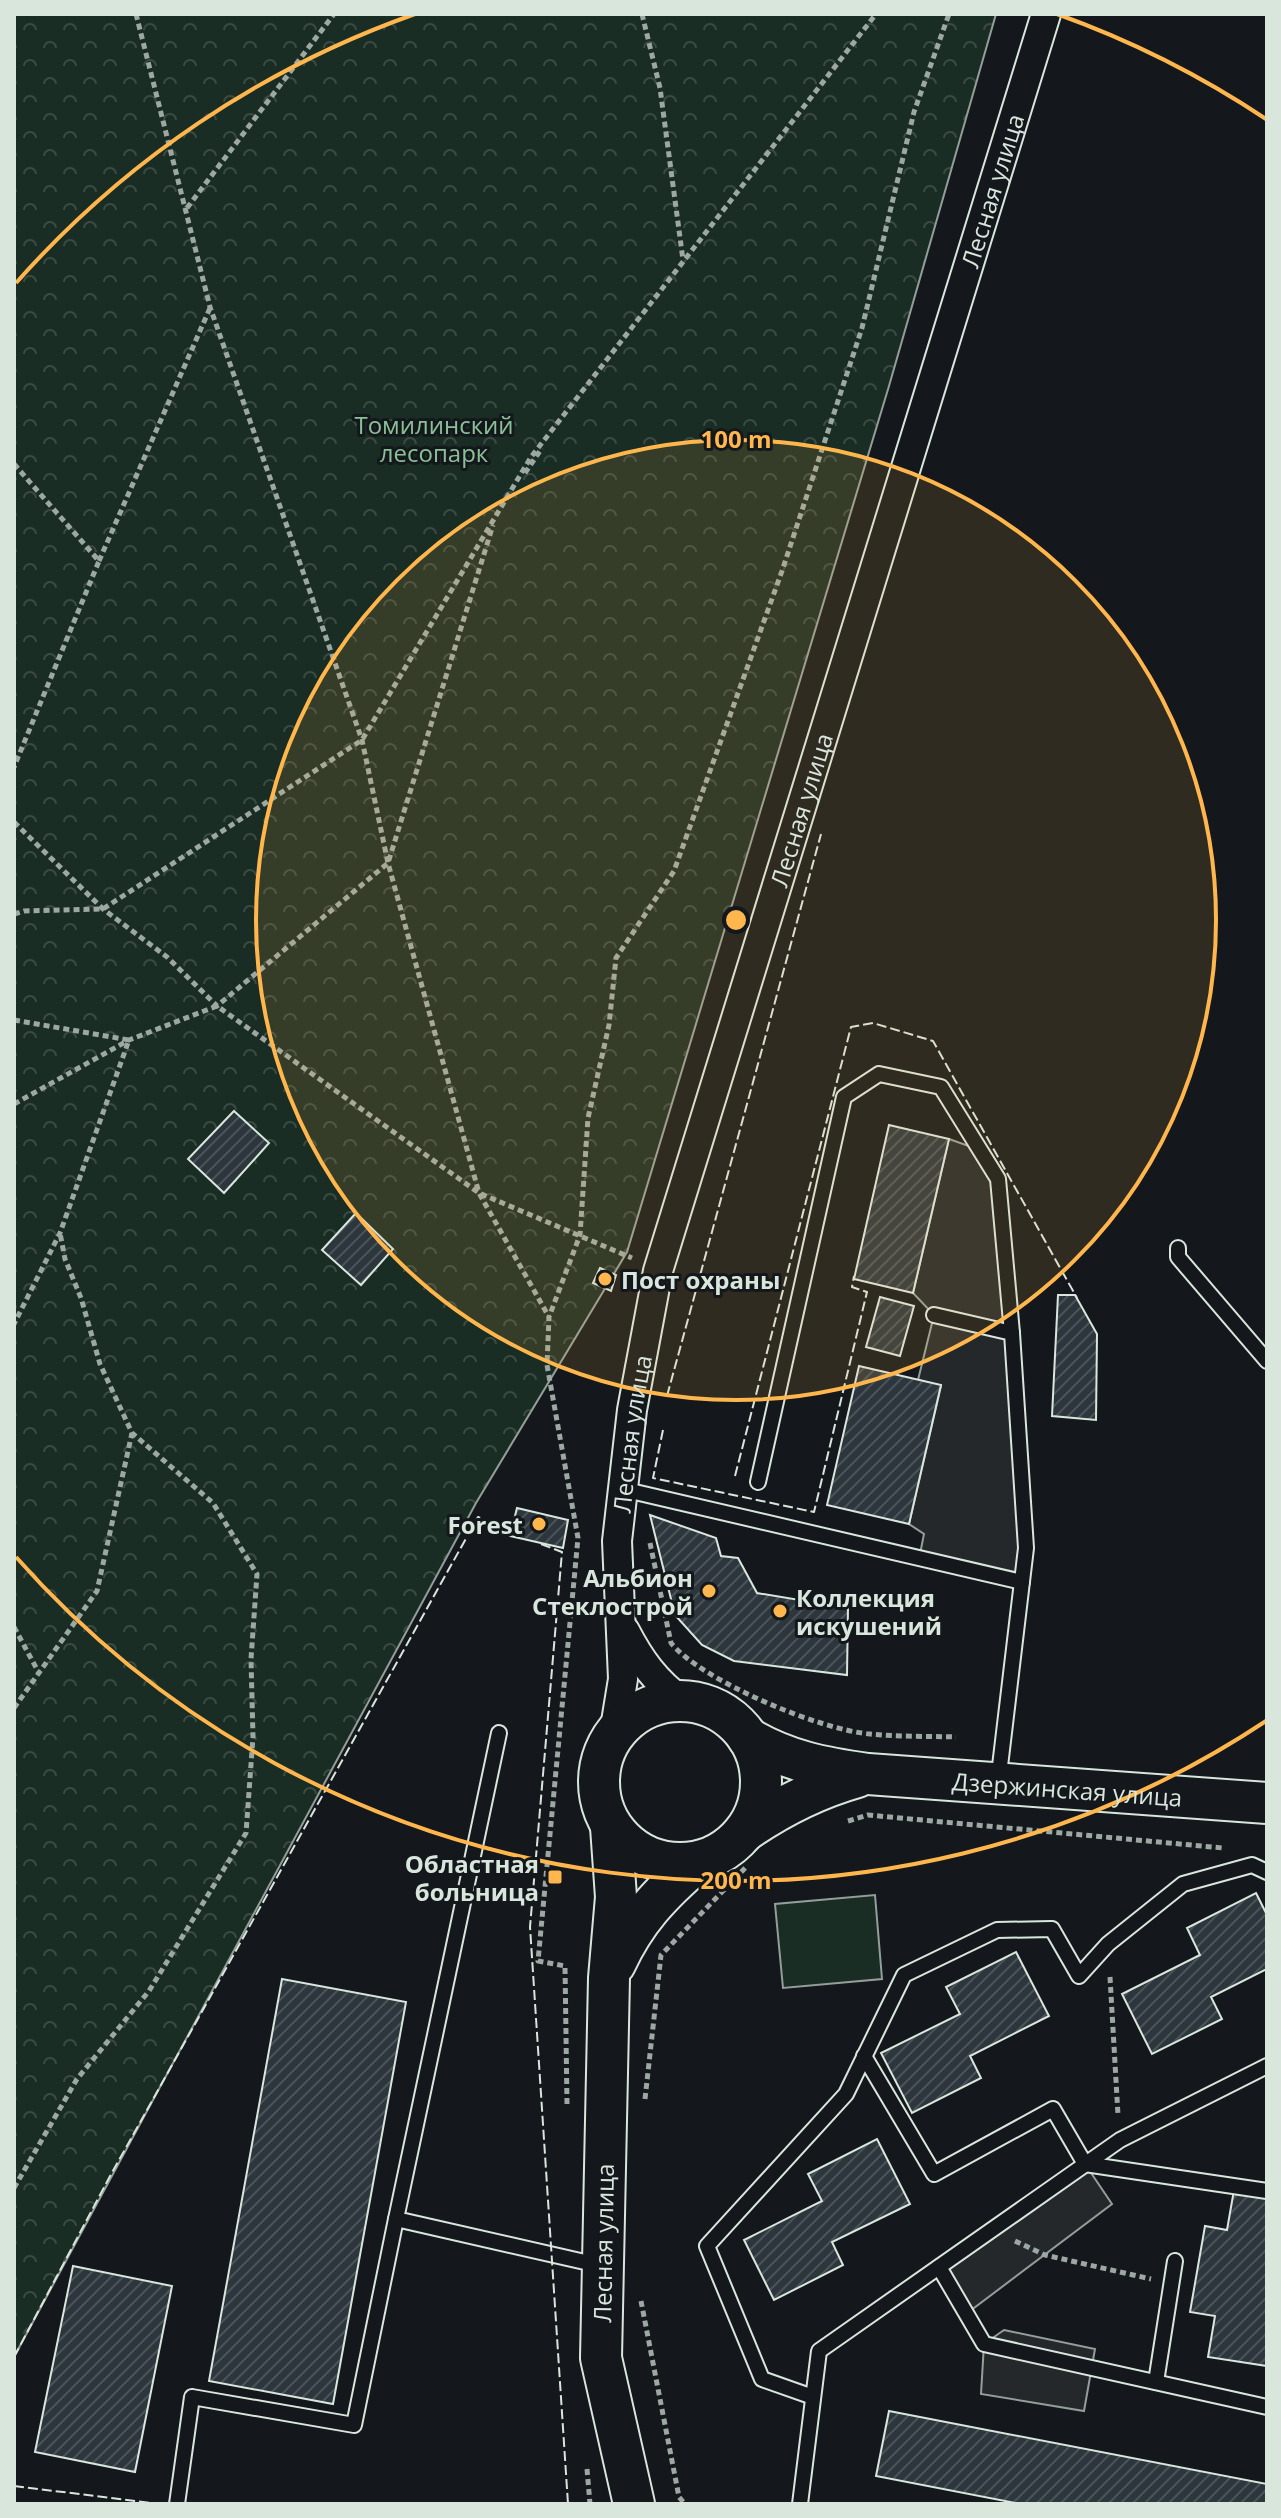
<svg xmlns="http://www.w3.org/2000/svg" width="1281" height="2518" viewBox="0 0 1281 2518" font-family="'Open Sans',sans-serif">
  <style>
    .green { fill: #1a2d24; stroke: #939e99; stroke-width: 2 }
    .forest { fill: url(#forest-crowns); stroke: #939e99; stroke-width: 2 }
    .parking { fill: #24282b; stroke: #939e99; stroke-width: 2 }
    .building { fill: url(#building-hatch); stroke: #d8e6dc; stroke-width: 2 }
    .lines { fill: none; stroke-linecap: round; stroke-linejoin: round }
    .service-casing { stroke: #d8e6dc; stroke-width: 18 }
    .minor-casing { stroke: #d8e6dc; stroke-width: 32 }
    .secondary-casing { stroke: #d8e6dc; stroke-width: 44 }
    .path { stroke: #9da8a2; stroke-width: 5; stroke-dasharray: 6 4; stroke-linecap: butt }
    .service { stroke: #14181c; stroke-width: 14 }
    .minor { stroke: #14181c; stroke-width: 28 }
    .secondary { stroke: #14181c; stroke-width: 40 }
    .fence { stroke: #d8e6dc; stroke-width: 2; stroke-dasharray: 10 4; stroke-linecap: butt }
    .ring { fill: none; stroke: #ffb74d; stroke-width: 4 }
    .poi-dot { fill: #ffb74d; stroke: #14181c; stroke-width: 3 }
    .labels { text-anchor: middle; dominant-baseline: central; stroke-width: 6; stroke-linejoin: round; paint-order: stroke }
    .street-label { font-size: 24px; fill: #d8e6dc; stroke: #14181c }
    .park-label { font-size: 24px; fill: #8ac095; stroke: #14181c }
    .poi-label { font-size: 24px; font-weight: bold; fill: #d8e6dc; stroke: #14181c; text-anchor: end }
    .centre { fill: #ffb74d; stroke: #14181c; stroke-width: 4 }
    .ring-label { font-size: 24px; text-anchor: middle; font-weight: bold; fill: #ffb74d; stroke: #14181c; stroke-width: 6; stroke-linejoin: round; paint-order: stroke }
  </style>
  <defs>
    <pattern id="forest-crowns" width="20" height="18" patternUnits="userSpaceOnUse" patternTransform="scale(2)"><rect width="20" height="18" fill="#1a2d24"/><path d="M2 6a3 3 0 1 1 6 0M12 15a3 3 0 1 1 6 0" fill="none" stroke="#3b4b43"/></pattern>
    <pattern id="building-hatch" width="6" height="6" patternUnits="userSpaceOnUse" patternTransform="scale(2)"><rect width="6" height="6" fill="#2c363c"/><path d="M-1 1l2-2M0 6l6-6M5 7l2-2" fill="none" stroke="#4a5358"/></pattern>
  </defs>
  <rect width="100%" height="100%" fill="#14181c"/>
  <path class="green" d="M875,1895L882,1979L783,1988L775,1904Z"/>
  <path class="forest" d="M14,14H996L889,386L627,1252L476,1503L14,2357Z"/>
  <g class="parking">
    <path d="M949,1139L980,1150L998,1179L1022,1582L919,1559L924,1534L909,1524L941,1386L918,1380L934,1315L913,1293Z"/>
    <path d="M1085,2164L1112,2204L966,2314L939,2267Z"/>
    <path d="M1004,2330L1095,2349L1084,2411L981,2394L984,2344Z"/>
  </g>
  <g class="building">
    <path d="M234,1111L269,1143L224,1193L188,1159Z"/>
    <path d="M889,1125L949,1139L913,1293L854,1279Z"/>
    <path d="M356,1213L393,1249L361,1285L322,1250Z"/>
    <path d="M600,1268L616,1275L611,1291L593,1283Z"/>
    <path d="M1058,1295H1075L1097,1334L1096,1420L1052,1416Z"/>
    <path d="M880,1297L914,1306L900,1356L866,1347Z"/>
    <path d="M859,1366L941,1385L909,1524L827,1505Z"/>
    <path d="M517,1508L568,1520L563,1548L510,1536Z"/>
    <path d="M650,1515L716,1538L721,1556L738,1558L757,1593L848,1608L847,1675L734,1661L702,1645L675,1615Z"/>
    <path d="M1256,1893L1267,1915V1969L1211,1997L1222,2019L1152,2054L1122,1994L1200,1955L1187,1928Z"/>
    <path d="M1016,1952L1049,2016L970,2056L981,2078L912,2113L881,2053L960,2014L946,1987Z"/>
    <path d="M282,1979L406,2002L333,2404L209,2381Z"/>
    <path d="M877,2139L910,2204L832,2242L843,2265L774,2300L744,2240L822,2201L808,2174Z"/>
    <path d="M1234,2190L1267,2195V2366L1208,2357L1215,2316L1190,2312L1205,2226L1227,2230Z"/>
    <path d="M73,2266L172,2286L135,2472L35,2452Z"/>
    <path d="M889,2411L1267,2484V2504H1021L876,2476Z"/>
  </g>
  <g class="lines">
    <defs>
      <g id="service">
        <path d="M1178,1248V1257L1267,1361"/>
        <path d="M934,1315L1012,1333L1026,1548L998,1783"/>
        <path d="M758,1482L844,1097L879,1074L941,1087L998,1179L1012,1333"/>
        <path d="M622,1489L1022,1582"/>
        <path d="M499,1733L396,2219L598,2265"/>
        <path d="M864,2056L934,2174L1053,2109L1085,2164L1267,2191"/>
        <path d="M939,2267L984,2344L1267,2407"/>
        <path d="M1156,2382L1175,2261"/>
        <path d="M813,2397L762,2379L707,2246L846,2094L904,1975L997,1930L1052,1929L1079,1976L1108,1944L1183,1884L1252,1865L1267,1872"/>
        <path d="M177,2504L192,2397L354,2425L396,2219"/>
        <path d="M800,2504L819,2351L1120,2140L1267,2066"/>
      </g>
      <g id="minor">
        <path d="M625,1631C640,1660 655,1681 682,1701"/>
        <path id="s1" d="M614,1734L623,1679L617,1541L632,1410L658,1271L1046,14"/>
      </g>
      <g id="secondary">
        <circle cx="680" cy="1782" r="81"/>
        <path id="s2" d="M748,1738C787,1761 824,1768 868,1774L1267,1803"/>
        <path d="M611,1827L616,1897L609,1978L601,2358L634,2504"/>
        <path d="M745,1831C781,1806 815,1789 857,1777"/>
        <path d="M615,1964C635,1920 661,1893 697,1862"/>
      </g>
    </defs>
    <use href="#service" class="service-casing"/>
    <use href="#minor" class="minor-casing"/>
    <use href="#secondary" class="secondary-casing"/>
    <g class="path">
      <path d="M136,14L210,307L362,740L388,863L479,1193L549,1317"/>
      <path d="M642,14L660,88L683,260"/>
      <path d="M187,208L334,14"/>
      <path d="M14,464L99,561L14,767"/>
      <path d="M525,473L542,448"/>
      <path d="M99,561L210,308"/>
      <path d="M14,822L103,909L167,957L217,1006L388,863L493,525"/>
      <path d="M14,914L24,911L103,909L362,740L531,457L876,14"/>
      <path d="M14,1020L129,1040L60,1233L14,1324"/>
      <path d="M14,1104L129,1040L217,1006L479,1193L632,1258"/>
      <path d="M650,1543L671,1643C702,1681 820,1730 870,1734C898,1737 928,1736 956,1737"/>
      <path d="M14,1627L39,1673"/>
      <path d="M14,1708L97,1591L132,1433"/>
      <path d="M848,1821L868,1815L1223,1848"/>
      <path d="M1110,1977L1118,2115"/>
      <path d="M645,2099L661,1955L748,1865"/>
      <path d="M567,2104L565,1966L538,1961L578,1538L547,1365L549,1317L580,1235L588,1118L609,1025L616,958L674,871L782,571L862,328L914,112L949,14"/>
      <path d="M14,2188L77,2079L149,1991L246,1833L253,1737L251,1659L257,1574L213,1503L132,1433L100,1364L81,1298L65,1259L60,1233"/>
      <path d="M1015,2241L1045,2255L1151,2279"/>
      <path d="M641,2301L679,2497L685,2504"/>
      <path d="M587,2469L590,2504"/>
    </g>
    <use href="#service" class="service"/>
    <use href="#minor" class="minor"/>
    <use href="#secondary" class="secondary"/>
    <g class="fence">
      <path d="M667,1396L821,834"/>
      <path d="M663,1430L653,1478L814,1512L867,1292L852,1287L854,1276"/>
      <path d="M735,1476L851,1027L873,1023L933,1041L1077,1298"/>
      <path d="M541,1544L562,1552L530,1927L568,2504"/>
      <path d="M14,2357L109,2178L478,1517L515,1533"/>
      <path d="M14,2486L160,2504"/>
    </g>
  </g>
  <circle cx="736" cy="920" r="480" fill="#ffb74d" fill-opacity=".12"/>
  <g class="ring">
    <circle cx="736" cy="920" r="480"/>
    <path d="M1266 1721A961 961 0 0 1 16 1557M16 283A961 961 0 0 1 415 14M1057 14A961 961 0 0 1 1266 119"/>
  </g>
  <g class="poi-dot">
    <circle cx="605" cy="1279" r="8"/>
    <circle cx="539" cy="1524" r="8"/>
    <circle cx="709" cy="1591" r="8"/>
    <circle cx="780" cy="1611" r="8"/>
    <rect x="547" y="1869" width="16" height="16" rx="4"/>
  </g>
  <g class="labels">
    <g class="street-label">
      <text stroke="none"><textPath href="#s1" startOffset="1598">Лесная улица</textPath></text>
      <text stroke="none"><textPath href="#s1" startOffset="950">Лесная улица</textPath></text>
      <text stroke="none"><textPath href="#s1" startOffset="302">Лесная улица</textPath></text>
      <text stroke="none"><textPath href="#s2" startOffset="326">Дзержинская улица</textPath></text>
      <text transform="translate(603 2243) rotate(-89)">Лесная улица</text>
    </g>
    <g class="park-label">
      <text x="434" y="424">Томилинский<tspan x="434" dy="28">лесопарк</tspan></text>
    </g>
    <g class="poi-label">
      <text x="621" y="1279" text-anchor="start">Пост охраны</text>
      <text x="523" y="1524">Forest</text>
      <text x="693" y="1577">Альбион<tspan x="693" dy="28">Стеклострой</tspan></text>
      <text x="796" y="1597" text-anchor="start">Коллекция<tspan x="796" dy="28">искушений</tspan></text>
      <text x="539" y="1863">Областная<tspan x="539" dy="28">больница</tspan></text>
    </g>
  </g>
  <circle cx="736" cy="920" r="12" class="centre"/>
  <g class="ring-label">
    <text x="736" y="448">100 m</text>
    <text x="736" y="1889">200 m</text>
  </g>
  <rect width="1281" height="2518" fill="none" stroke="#d8e6dc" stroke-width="32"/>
</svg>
